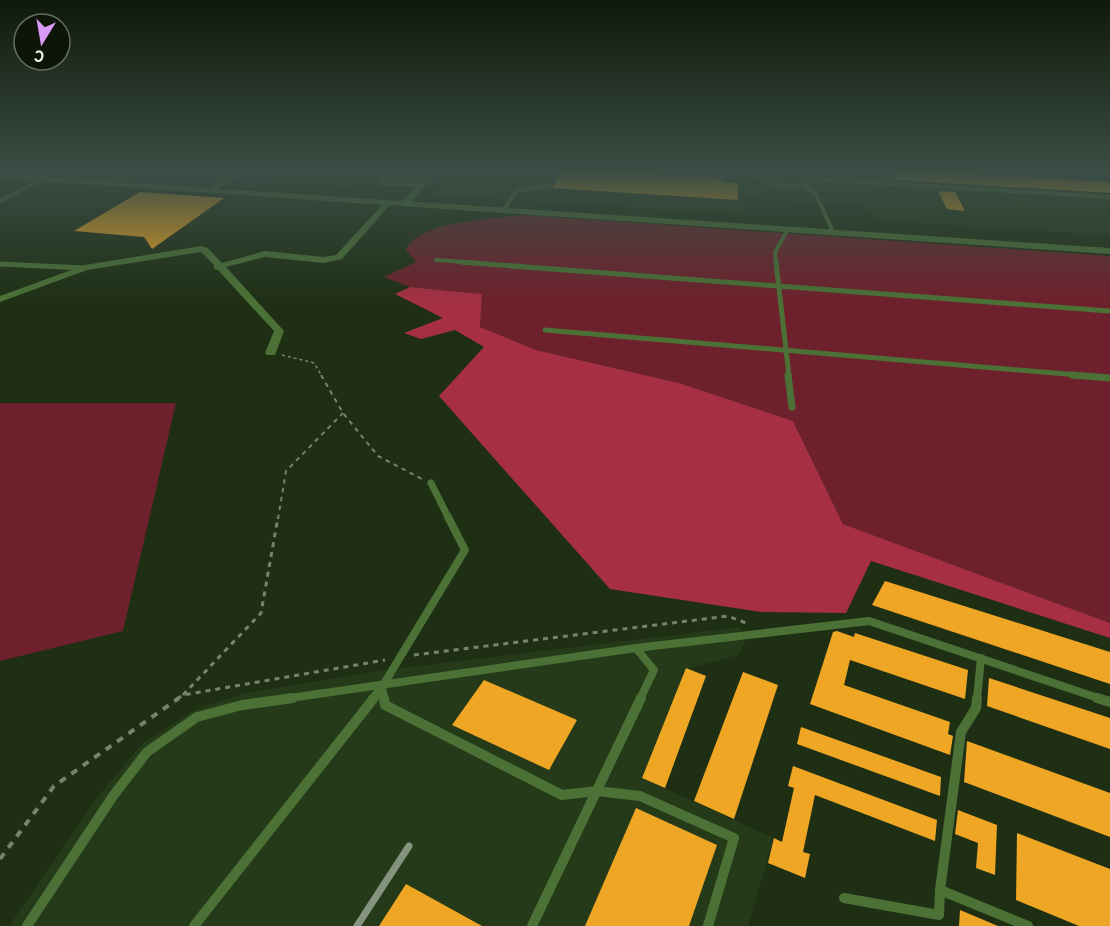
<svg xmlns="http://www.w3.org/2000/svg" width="1110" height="926" viewBox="0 0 1110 926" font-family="Overpass,sans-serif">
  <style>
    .built { fill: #243a18 }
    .green { fill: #6e212c }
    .forest { fill: #a62f43 }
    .building { fill: #efa624 }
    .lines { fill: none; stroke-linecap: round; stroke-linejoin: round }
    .path-far3 { stroke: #75846d; stroke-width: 1.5; stroke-dasharray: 3 3; stroke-linecap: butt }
    .path-far2 { stroke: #75846d; stroke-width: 2; stroke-dasharray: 4.5 4.5; stroke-linecap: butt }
    .path-far1 { stroke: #75846d; stroke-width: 3; stroke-dasharray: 5 5; stroke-linecap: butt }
    .path { stroke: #75846d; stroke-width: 4; stroke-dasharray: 7 7; stroke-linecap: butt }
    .service-far4 { stroke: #4b7136; stroke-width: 4 }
    .service-far3 { stroke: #4b7136; stroke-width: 5 }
    .service-far2 { stroke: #4b7136; stroke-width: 7 }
    .service-far1 { stroke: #4b7136; stroke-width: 8 }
    .service { stroke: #4b7136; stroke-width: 10 }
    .minor { fill: #4b7136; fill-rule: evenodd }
    .tertiary { fill: #4b7136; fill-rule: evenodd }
    .rail { stroke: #85947e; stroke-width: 7 }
  </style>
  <rect width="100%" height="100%" fill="#1e2f14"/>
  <g class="built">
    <path d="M169,173H376L374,175L380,176L365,190Z"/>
    <path d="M450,173H1110V235L876,220L864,207L745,197L744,215L432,194Z"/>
    <path d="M740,627L745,642L739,655L686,669L642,778L774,838L748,926H9L98,796L143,743L196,709L244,693L393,669Z"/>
  </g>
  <g class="green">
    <path d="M522,215L1110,256V623L843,524L793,421L679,383L536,350L480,327L482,294L410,287L384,277L416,262L406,250C420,220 492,220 522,215Z"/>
    <path d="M0,403H176L123,631L0,661Z"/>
  </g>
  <path class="forest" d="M410,287L482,294L480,327L536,350L679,383L793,421L843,524L1110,623V638L871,561L846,613L761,612L610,589L439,396L484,347L455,330L421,339L404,333L443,318L395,294Z"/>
  <g class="building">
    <path d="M560,173H634L722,178V182L738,183V200L552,188Z"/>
    <path d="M895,173H957L1110,182V193L895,180Z"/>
    <path d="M938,191L955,192L965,211L947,209Z"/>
    <path d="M140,192L224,198L152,249L144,237L74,231Z"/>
    <path d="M885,581L1110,652V684L872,605Z"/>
    <path d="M837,631L854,637L855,633L968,670L965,699L850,660L844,685L950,722L948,734L953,736L950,755L810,704L833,632Z"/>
    <path d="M686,668L706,676L665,788L642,778Z"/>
    <path d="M743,672L778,685L734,819L694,801Z"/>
    <path d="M989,678L1110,718V749L987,706Z"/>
    <path d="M484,680L577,720L549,770L452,725Z"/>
    <path d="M801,727L941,777L940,796L797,744Z"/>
    <path d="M967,741L1110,793V837L964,782Z"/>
    <path d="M793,766L937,820L935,841L815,795L803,852L810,854L805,878L768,863L774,838L782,842L794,788L788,786Z"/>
    <path d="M636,808L717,845L689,926H585Z"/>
    <path d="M958,810L997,825L995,875L976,868L978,843L955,834Z"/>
    <path d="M1017,833L1110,869V926H1079L1016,900Z"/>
    <path d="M406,884L482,926H379Z"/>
    <path d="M960,910L998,926H959Z"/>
  </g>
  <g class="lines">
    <path class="path-far3" d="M282,355L314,363L322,376"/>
    <g class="path-far2">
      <path d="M321,375L343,413L378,456L422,479"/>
      <path d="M278,519L286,471L343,413"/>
    </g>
    <g class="path-far1">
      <path d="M414,655L728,616L746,623"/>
      <path d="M183,695L261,613L278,517"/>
      <path d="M177,699L183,695L385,660"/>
    </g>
    <path class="path" d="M0,859L54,786L179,698"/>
    <g class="service-far4">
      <path d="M391,173L381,183L422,185"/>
      <path d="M730,173L758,175"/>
      <path d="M759,173V178C776,187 794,189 812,181L805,173"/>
      <path d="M812,179L1110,197"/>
      <path d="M802,185L816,194L834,234"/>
      <path d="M212,190L238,173"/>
      <path d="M0,201L42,179"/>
      <path d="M503,211L516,191L550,185"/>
      <path d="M436,260L480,263"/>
      <path d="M776,263L775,252L787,231"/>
    </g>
    <g class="service-far3">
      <path d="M460,262L1109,311"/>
      <path d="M776,262L789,376"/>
      <path d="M0,264L85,268"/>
      <path d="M545,330L1090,376"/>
    </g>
    <g class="service-far2">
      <path d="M788,375L792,407"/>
      <path d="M1072,375L1110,378"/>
      <path d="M431,483L449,519"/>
    </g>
    <g class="service-far1">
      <path d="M636,648L869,621L1101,699"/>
      <path d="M283,699L636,648L654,670L640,699"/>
      <path d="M372,699L382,687"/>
      <path d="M384,699L382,687L465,550L448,517"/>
      <path d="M977,699L981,658"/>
    </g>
    <g class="service">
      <path d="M384,698L385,705L562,795L597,791L640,796L734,838L708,926"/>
      <path d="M977,698L976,708L961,732L940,890L1028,926"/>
      <path d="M1097,698L1110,702"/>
      <path d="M844,898L939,915L940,890"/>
      <path d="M27,926L113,796L147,752L197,717L242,705L293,698"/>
      <path d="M194,926L374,698"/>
      <path d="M532,926L641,698"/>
    </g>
    <path class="minor" d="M429,173H437L407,206L390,205L342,259L324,263L265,257L226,267L284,331L275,355H267L265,353L274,331L218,270L214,269V265L201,252L87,270L0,302V296L85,265L201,246L208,248L222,263L265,251L324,257L336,255L382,205L0,178V174L402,201Z"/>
    <path class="tertiary" d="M404,201L1110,248V254L401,206L400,204Z"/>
    <path class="rail" d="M357,926L409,846"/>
  </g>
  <linearGradient id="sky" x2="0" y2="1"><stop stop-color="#101a0b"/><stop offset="0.57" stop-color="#3b4d45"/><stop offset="1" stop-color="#3b4d45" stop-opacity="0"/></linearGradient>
  <rect width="1110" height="303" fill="url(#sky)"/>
  <g transform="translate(42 42) rotate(191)"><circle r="28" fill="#0d1509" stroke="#656f61" stroke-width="1.5"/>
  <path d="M0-4.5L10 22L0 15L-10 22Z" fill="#db9af6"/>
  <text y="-9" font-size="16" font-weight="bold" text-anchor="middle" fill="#e9f5e4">С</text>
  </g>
</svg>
